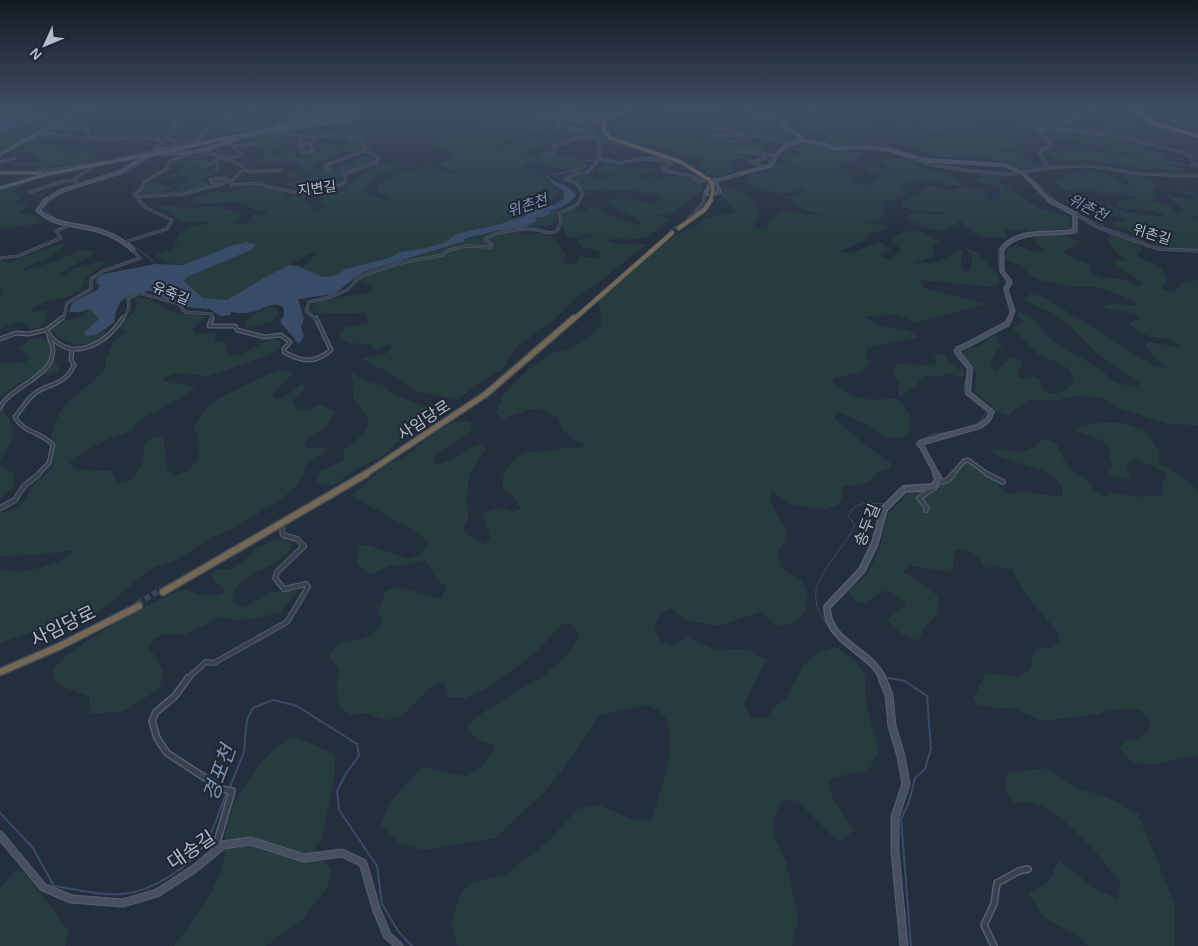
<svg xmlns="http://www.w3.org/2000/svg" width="1198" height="946" viewBox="0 0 1198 946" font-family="Helvetica,'Noto Sans KR',sans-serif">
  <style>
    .green { fill: #263c3f }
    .water { fill: #394c67 }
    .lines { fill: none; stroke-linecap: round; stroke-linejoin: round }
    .stream-far1 { stroke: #394c67; stroke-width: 1 }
    .stream { stroke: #394c67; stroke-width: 2 }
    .highway-tunnel-far1 { stroke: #3a4453; stroke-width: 4; stroke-dasharray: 4 2; stroke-linecap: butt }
    .highway-tunnel { stroke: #3a4453; stroke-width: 6; stroke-dasharray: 6 3; stroke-linecap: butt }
    .street-far3-casing { stroke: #565f6c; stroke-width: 3 }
    .street-far2-casing { stroke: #565f6c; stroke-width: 5 }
    .street-far1-casing { stroke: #565f6c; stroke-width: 6 }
    .street-casing { stroke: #565f6c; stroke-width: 8 }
    .secondary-far4-casing { stroke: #565f6c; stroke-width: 4 }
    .secondary-far3-casing { stroke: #565f6c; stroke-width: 5 }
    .secondary-far2-casing { stroke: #565f6c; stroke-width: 6 }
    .secondary-far1-casing { stroke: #565f6c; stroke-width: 8 }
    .secondary-casing { stroke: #565f6c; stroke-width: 9 }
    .primary-casing { stroke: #414a57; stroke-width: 4 }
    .highway-far3-casing { stroke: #434c59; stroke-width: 4.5 }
    .highway-far2-casing { stroke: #434c59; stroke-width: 5.5 }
    .highway-far1-casing { stroke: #434c59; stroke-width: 8 }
    .highway-casing { stroke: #434c59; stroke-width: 9 }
    .street-far3 { stroke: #38414e; stroke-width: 2 }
    .street-far2 { stroke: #38414e; stroke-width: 2.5 }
    .street-far1 { stroke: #38414e; stroke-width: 4 }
    .street { stroke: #38414e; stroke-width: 5 }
    .secondary-far4 { stroke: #465061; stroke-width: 2.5 }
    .secondary-far3 { stroke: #465061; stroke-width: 3 }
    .secondary-far2 { stroke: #465061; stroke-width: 4 }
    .secondary-far1 { stroke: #465061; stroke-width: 5 }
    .secondary { stroke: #465061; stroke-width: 7 }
    .primary { stroke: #56606e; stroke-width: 2.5 }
    .highway-far3 { stroke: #746855; stroke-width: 3 }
    .highway-far2 { stroke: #746855; stroke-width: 4 }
    .highway-far1 { stroke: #746855; stroke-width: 5 }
    .highway { stroke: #746855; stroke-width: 6 }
    .primary-bridge-casing { stroke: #414a57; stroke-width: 4; stroke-linecap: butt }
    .highway-bridge-casing { stroke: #434c59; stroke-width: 4.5; stroke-linecap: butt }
    .primary-bridge { stroke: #56606e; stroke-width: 2.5 }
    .highway-bridge { stroke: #746855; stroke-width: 3 }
    .labels { text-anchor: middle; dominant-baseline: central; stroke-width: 4; stroke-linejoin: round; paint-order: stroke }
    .far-street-label { font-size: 14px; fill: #b4bcc9; stroke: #1d2633 }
    .far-water-label { font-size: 15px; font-style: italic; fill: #7c92b1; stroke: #1d2633 }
    .street-label { font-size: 16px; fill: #b4bcc9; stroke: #1d2633 }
    .near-street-label { font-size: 19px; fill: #b4bcc9; stroke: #1d2633 }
    .near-water-label { font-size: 21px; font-style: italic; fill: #7c92b1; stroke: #1d2633 }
  </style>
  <rect width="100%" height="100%" fill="#242f3e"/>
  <g class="green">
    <path d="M77,110L0,151V114Z"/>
    <path d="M524,110L545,111L559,114L550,127L572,129L587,132L591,131L612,141L600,145L598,138L565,136L560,132L548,135L536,132L507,142L486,145L485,147L499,148L501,151L500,153H505V147L526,139L549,140L551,142C543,148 529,148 522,153L541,156L574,155L582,163L581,167L569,171L529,162L521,165L534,170L560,190L544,207L534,208L524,216L500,224L456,234L445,242L426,248L400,252L389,258L345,269L337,275L324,277L301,268L316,255L310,254L264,277L227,300L203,298L183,281L188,275L248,252L255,245C222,235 188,282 156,256C162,249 173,251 179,245L172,244C179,239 179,230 187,227C195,224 203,226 210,222H181L174,216L175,213L156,208L157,207C167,206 174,205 182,209L213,206L242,214L240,218L232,223L243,224L251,221L252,215H266L268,211L256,210L235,202L195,204L191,201C200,196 209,191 220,192L219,194C235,193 246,185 261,183L268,188L285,192L282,198L304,195L307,203L316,210L327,208L321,204L323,195L326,192H345L348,189L342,187C346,186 350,186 353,183C363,175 374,163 389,164L392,168L372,179L362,190L371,195L391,202L390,198L377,190L379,183L404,171L411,172L424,166L453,174L458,172L436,164L452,158L454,153L431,144L433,140L436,142L443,139L429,133H465L463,136L470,137L475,133L507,134L509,131L502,129L473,128L477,126H493L507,120L523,121L524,119L511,116L520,114V112Z"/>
    <path d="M836,110H928L933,112L931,113H920C919,116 917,124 912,125C903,127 879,113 865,113L866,117L857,119L879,123L869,127L857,126L856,128L862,132L853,137L860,141L845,144L835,149L824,139H828L829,134L836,132L835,130C824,127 818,134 804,131L805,128L802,124L804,118L837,122L839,120L808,116H839Z"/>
    <path d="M969,110H1008L998,119L959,118L980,124L970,126L983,130L977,132L978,133L999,130L1008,132L1010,129L1020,131L1021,133L1013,134L1022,138H1011L1013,142L1009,143L1025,148C1017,151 1008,146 1000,151L1025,154L1026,156L1023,158L1043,168L1025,171L1010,164L971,155L956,158L936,156L906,144L913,141L934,143L920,139L922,137H954L920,128L931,121L949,124V122L940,119L972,111Z"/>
    <path d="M1029,110L1074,112L1078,115L1039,113L1057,118L1077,119C1058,128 1032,134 1014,121L1017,113H1025Z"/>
    <path d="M696,112H706L726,119L719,113L733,115H749L779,123L774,125L786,129L796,137C787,143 775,140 769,132L755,135L747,129L692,124L701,127L702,129L696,132L714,129L717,133L708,136L690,137C705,143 720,138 736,139L737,141L720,143C735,150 750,137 765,144L758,147L763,151L764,153L759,154L726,150L747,155L751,159L734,160L731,165L733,172C723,176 706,181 701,166C700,164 701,161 700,159L705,155L697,154L685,158L676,155V150L665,148L660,150L649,144H635L610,130L616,124L625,122V120L638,117L640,114C655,111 676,115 691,120L694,118L686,115Z"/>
    <path d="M237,113L239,114L233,120L239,121L261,117L255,115L263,113L271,115L267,116L268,118L260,119L264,122L266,119L265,122L249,124L247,128L233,129L215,124Z"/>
    <path d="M1198,113V127L1177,126L1165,117H1179L1173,115L1174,114Z"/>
    <path d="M1134,116L1137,117L1141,121L1132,122L1135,130C1124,134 1107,130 1096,127L1106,124L1109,121Z"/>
    <path d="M279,130H282L281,133L271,136L272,140L290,139L273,152L274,156H280L294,150L298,152L293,155L298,157L322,152L314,145L315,142L323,140C331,146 335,152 348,147L347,138L358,140L362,143V150L341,152L318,163L313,168C338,177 362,149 377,157L373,162L338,177L342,184C328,187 295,193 285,183L315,176L304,175L288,178L289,170L297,173L303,171V168L296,163L259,161L257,160L265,155L266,149L261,147L255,148V145L249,143L251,140L234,141Z"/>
    <path d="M1055,133C1072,133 1089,140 1106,140L1103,138H1117L1118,143L1130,147L1134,145L1161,155L1162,160L1194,175L1158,167L1149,170L1089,160H1059L1048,153L1067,152L1069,151L1066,150L1069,149L1142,157L1130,154L1140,153C1128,147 1116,157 1104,149L1117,147L1115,145H1088L1055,138L1052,136Z"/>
    <path d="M52,135L59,137L39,140L38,141L41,143L36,147L53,145L59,147L49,150L63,151L73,148L75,151L65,155L73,156L79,153L76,152L80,150L98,148L99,151L91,154L87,158L100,156L99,158L78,165L51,166C47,170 45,170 40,171L41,167L38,166H13C23,159 34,164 45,160L33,157L36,154L34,152L11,154L24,148L35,138L38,139Z"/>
    <path d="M806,145H815L834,152H863C860,157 852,158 849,164L840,163L841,168L834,170H850L848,173L858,183L865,185L879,178V175L868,171L872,165L884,169L889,168L882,159H891L894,157L916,164L912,165L953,176L964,185H951L920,179L900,186L910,195C898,196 893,201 881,202L886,206L882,211L888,218L865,222L889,226L879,232H869L866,240L838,252L852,253L880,242L891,250L879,255L891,260L901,250L890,239C916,224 917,230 943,243H934L932,257L913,264L939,262L959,249L964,251L961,261L963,272L971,270L972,254L964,248C977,249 991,266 999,277L998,284L990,287L920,280L924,288L986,304L915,323L898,315L865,316C883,335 902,322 919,337L866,348L869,364L863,371L833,379L835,386C862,401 865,401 895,398C907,407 911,414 910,429L902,438H886L865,424L843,414L835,413V419C853,435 872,451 892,464L888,469L878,472C870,485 857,486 843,486L842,497L838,505L824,509L806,507L791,504L772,492L769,501L787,529L785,541L777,555L782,569L801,580L808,594L805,612L797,621L779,627L760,612L719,626L685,620L672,608L660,614L654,626L661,642L673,646L686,636L715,650L748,649L766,660L744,704L751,718L767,717L776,704L785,699L803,666L819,652L836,647L853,659L866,675C862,697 872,729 879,750L868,772L852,773L829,780L832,798L854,830L839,842L798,801L784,799L774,816V836L786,862L798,919L792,946H458L451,924L461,893L473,882L505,875L549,841L577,809L600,805L630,819L651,821C659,795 681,740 664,716C661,711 653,708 648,705L600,715L562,770L544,792L496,838L423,850L398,843L381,825L389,803L422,767L466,776L482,767L495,746L479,740L466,729L474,718L546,674L570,652L580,634L571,625L562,624L534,654L489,687L466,698L448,697L444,682L434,685L401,716L385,720L365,713L353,715L339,708L336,686L339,669L329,656C343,629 370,653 383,619L377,614L386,591L398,587L441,599L447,588L435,577L429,565L424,560L406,565L389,566L371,575L357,564L359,546L369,545L408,559L422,554L428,543L419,533L351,496L385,466L402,459L438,431L454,422L470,421L472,429C463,445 435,444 433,464C454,466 462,448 482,444L486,448L469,474L467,492L468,519L462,529L472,538L485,545L490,537L483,513L500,508L514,512L521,509L513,494L504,491C499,470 510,466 523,452L548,451L571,447L582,449L584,445C575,439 558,432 559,418L539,409L528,410L502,419L495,412L502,400L501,397L523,374L549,354L568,349L590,336L602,324L598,299L654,251L676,235L697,225L706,218L736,212L721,195L725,188C741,189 755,198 760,214L753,228L767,227L768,221L783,211L823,216L796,206L795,201L783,198L795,196L806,190L802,189C781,198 762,190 743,182L750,179L746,178L752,172L773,175L767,169L783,163L808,170L782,158V155L793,153L794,156L803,154L794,150Z"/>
    <path d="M201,152H206L209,156L206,159L211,160L195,168V170L219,172L201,180V181L209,185L208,187L184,193H171L170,192L180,189L178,185L190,179L187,176L160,178L181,170V167L186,165L170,163C181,158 193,160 203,154Z"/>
    <path d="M604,164L641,170L645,168L652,169L661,164L665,165L661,170L634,177L641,179L651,176L656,180L673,175L700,181L704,189L674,212L656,215L669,218V220C660,225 658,230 651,235C639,242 620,238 607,240C617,248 634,241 647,244L593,287L580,294L549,324L516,347L503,368L456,400L415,391L397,377L362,359L387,353L395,342L374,350L369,344L350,343L338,337L345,327L370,322L365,313L319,314L310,312L315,302L371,292L373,287L353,278L363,272L464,241V240L499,230L530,226L534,217H544L554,209L557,210V219L549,225L520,229L523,235C547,232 553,232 565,255L563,263L575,264L581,256L599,259V252L583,247L577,242L579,239L593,237L591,234L577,238L567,236L562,225V211L574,207L589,213L587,206L600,209L602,214L640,225L641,223L634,217L611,206L609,203L610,201L622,198L652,204L662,199L657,193L643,194L639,192V189L604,191L582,189L579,185L567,181L571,175L581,174L601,180L609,176L619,180L617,175L598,171L597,167Z"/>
    <path d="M1089,171L1108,172L1107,175L1117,182L1130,186V183L1125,178L1124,173L1145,178L1155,183L1152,193L1159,198L1149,200L1166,205L1178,214L1185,210L1167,196L1168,194L1178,198L1194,200L1195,197L1172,188L1171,186L1198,194V216L1184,217L1198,220V248L1168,249L1153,245C1149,237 1123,229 1113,225L1114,221H1124L1125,219L1121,217L1083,213L1069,207L1074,205L1085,208L1088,207L1087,205L1076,200L1092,199L1126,212L1166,217C1153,205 1133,214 1116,205L1119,200L1136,199V197L1093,192L1099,189C1087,185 1078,195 1062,189L1061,186L1052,180L1065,179L1063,175L1075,173L1088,174Z"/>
    <path d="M984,172L1007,175L998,180V182L1042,210L1069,216L1070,229L1030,231L1004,230L1007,239C985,237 975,239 961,220C941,237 936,230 913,223L909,216L912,213L946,215L944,212L910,210L903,206L902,200L922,194L920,190L932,185L953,192L955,189C967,186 977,186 987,194L983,198L996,201L1001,196L999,189L1001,187L974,181L984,178L979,175Z"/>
    <path d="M146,182L158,183L172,189L153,196H136L135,193L145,187Z"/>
    <path d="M21,183H25L13,191V194L22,196L16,202L19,204L30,203L19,212L21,214L36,215L40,219L39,223L0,229V190Z"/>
    <path d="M1039,235H1061L1079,241V243L1064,251L1067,255L1090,265V272L1100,277L1123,279L1138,287L1143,284L1138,279L1113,264L1115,261L1126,260L1115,251L1108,241L1109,235L1127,238L1142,247L1141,250L1137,253L1138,257C1153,265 1159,260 1167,280L1162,287L1163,290L1172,292L1177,290L1180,283L1194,280L1198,281V425L1168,424L1121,409L1103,398L1076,396L1058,400H1030L1011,412L1009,416L998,412L975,391L976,372L963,353L970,348L983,344L993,335L998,337L997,340L1002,346C997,352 989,360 991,369L996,371L1011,357L1016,358L1023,363L1017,373L1020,379L1033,376L1040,380L1043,390L1051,394L1066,390L1074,379L1068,368L1037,353L1013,328L1024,322L1017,314L1019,312L1031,316L1053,341L1101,370C1111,381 1123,387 1138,386L1139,383L1099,355L1071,327L1053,314L1027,301L1024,298L1031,294L1040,296L1052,302L1154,366L1165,367L1145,347L1148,342L1178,347L1180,345C1171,337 1159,339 1149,336C1140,333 1134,328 1128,323L1139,319L1135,314L1098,307L1114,304L1136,305L1137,302L1107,290L1093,287H1070L1043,281L1032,276L1020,266L1005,259L1007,249L1016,245L1034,252L1043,253L1044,251L1033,240Z"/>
    <path d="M62,243L67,245L53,253L55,255L24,268L23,271L59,260L81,250L93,251V254L59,274L60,277L73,269L100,261L104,262V263C99,267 90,274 86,278C83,283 83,288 78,291C64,301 42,299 31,311L33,313L42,310L47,311C46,323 42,330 29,329L25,324L18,322L0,329V296L3,291L0,287V260L8,263Z"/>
    <path d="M137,297C151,296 163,310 177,313C186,315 195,313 205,317L192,329L196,334L214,333L216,335L214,341L225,342L228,354L240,355L273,338L282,342L279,349L269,355L209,376L173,373L163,379C171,386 184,383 195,387C177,402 155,412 134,423V430C106,439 94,445 70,462L74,469L111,471L118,482C143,480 142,464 145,443L153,437H163L167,468L174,476C201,467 205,453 194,428L206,408L217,399L265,376L279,371H291L292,375L271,395L276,400L286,396L302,384L306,388L292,403L299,410H307L321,405L335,411C326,435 315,429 303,445L308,449L319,447L326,449L323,454L307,464L302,478L292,491L268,507L234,528L213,537L176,560L155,567L138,578L111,603L90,616L65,621L0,643V569C7,570 16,572 24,571C36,570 68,561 73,550L36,555L0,556V513L17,508L24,501L34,484L52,469L53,463L50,461C51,449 51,437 54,426C62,399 90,388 106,368L105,363L114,340L128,332L119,328L136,308L137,303L134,299Z"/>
    <path d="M269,306L278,309L277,316L273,322L247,328L243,322Z"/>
    <path d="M90,309L99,318L88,328L95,335L106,331C103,338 98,341 91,343C74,348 65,340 51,331V328C63,318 71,322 82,316C87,314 85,311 90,309Z"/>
    <path d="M34,338C53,338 50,346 54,359C55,363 58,367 60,370L48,376L38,372L0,396V363C9,362 18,364 27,361L29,356L18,347Z"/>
    <path d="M935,353L947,356V360L958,369L961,366L964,371L963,376L959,377L950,373L936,377L924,376L919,380L918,386L900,396L898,394L900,385L892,372L896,364L933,365L936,363Z"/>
    <path d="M352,373L363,380L385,386L394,395L423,406L440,408L445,410L411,429L381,457L358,468L332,486L316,482L320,471L344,461V449C368,433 379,422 353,400Z"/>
    <path d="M0,408C21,429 13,438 0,461Z"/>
    <path d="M1098,422L1120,423L1145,430L1160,452L1159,464L1171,469L1198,490V757C1176,755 1156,770 1135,762C1129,760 1124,753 1120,748L1124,741L1135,739L1149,732L1151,722L1141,711L1130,709L1110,710L1094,715L1042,721L1013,708H996L978,705L973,699L986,673L1020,677L1031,669L1033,656L1037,648H1050L1060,643L1059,634L1026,595L1012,570L998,567L986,568C980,557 969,549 956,550L952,572L910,566L903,571L937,595L939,603L937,614L925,627L918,641L899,632L887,621L893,613L905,606V602L891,592L882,591L866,602H855L848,591L868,574L880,547L888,514L909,493L935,490L942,486L956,466L966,461L989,474L998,486L1008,494L1019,491L1063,497L1062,489L1057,479L1043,471L1000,457L990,451L1002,449L1021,453L1035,447L1038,442L1046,439L1056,443C1060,450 1063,460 1068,466C1076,477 1088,473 1094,490L1105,496L1111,492L1142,497L1162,495L1165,472C1157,466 1145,464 1135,459L1126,464L1127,471L1131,477L1130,480L1108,474L1106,471L1111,469L1113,464L1109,455L1111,449L1103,441L1077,431L1075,428Z"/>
    <path d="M0,466L14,474L13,488L0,500Z"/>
    <path d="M275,539H285L292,545C282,568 252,568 237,587C234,590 233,597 232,601L243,608L269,592L298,590L281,612L255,619L235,620L221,617L184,635L165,634L153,639L149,648L157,659L164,675L158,690L123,711L90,714L89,697C77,691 66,689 55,682L53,670L68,654L88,640L135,612L173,593L186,589L200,595H222L224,589L213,581L212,572L219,569H230L245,560L255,549Z"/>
    <path d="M293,736L335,754V771L322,838L314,848L332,871L327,887L302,920L266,946H174C193,921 216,891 224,861C227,850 224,837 227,826C234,795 265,750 293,736Z"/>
    <path d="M1045,768L1079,789L1107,797L1138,814L1175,904V946H1088L1081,938L1043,917L1028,892L1048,883L1059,860L1092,887L1117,899L1121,884C1104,860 1062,811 1034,803C1028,802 1020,803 1014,802L1004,789L1007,773Z"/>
    <path d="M15,871L24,872C39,893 56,911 69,933L65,946H0V888Z"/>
  </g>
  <g class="water">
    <path d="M0,116L17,118L50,116C40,122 33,121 23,125C15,128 9,131 0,132Z"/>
    <path d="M583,163L587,166L581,170L549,176V178C559,185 570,185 576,195C568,205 562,208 550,210L551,213L544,217H535L537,221L525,227L499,230L464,239L465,241L363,272L334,294L298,299L304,319L301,327L304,336L299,344L280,322L284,315L283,307C272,301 267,307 256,311C249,313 239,314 231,312L230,315L220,316L210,309L185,307L181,303L166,299L156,293L149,291L129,296L121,301L115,314L114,323C103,329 99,338 84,335L85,331L99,319L90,309L81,312H69L73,302L97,290L100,285L97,284L96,279L103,274L156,264L183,265L233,245L247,242L256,245L249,251L187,277L184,281L203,298L227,300L265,277L289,265L297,266L324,277L337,275L345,269L389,258L400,252L426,248L445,242L456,234L500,224L524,216L534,208L553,205L563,200L564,191L554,185L546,176L584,167Z"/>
  </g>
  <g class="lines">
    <g class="stream-far1">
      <path d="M0,112L59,110"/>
      <path d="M820,143V146L835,150"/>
      <path d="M1140,143L1160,154L1165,161L1198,167"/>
      <path d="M866,146L896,151"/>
      <path d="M787,147L806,141"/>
      <path d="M159,149L197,110"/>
      <path d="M672,160L675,162L666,169C683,173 699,180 716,179"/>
      <path d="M626,161L641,157L668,159"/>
      <path d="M984,162C1016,163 1036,181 1058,203"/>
      <path d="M583,163L585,160L617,163"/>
      <path d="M1044,168L1039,153L1054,145L1041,131L1051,130"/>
      <path d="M720,178L767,165L780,148L783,147"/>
      <path d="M84,185L128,172L151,157"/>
      <path d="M1070,210L1104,227L1140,239L1146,244"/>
      <path d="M1071,214L1073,218L1072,230"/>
      <path d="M56,219L46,211L44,205L60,194L76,187"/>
      <path d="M84,226C113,231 134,244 156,264"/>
      <path d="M1152,246L1160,248"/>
      <path d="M1164,248L1198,249"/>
      <path d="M1000,271C1000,266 998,260 998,255C999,239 1020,234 1033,232"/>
      <path d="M1007,280L1004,288L1010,314"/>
      <path d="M984,334L994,329"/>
      <path d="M957,348L953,350L968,368L964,388L966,393"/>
      <path d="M977,425L987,412L981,405"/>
      <path d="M919,448L916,445L917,442L931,435L959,430"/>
      <path d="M930,458L943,482V487L935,488"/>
      <path d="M893,504L908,491"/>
      <path d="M875,670C853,653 802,614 819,581C829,561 845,545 855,525L848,516C855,500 870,503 885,504"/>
      <path d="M885,676L891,679"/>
    </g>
    <g class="stream">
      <path d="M889,678L905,681L927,696L931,749L925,769L915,778L909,802L901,819L911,946"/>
      <path d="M229,789L244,752L247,720L253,708L273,700L297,706L357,744L359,756L346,773L337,791L339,810L377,866L382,904L398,931L412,946"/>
      <path d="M0,813L33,848L54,886C76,889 100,896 123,894C153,891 190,867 206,842C215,828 220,808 227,792"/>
    </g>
    <path class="highway-tunnel-far1" d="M670,232L677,227"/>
    <path class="highway-tunnel" d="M137,604L162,589"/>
    <defs>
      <g id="street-far3">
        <path d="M285,110L293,118"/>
        <path d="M666,110L677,112L709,111L739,115L750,111"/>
        <path d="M80,111L100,110"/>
        <path d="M313,112L325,110"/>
        <path d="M561,115L556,125L576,129L597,137"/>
        <path d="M534,116H583"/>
        <path d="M778,117L819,110"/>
        <path d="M560,119L591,123"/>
        <path d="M214,124C240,111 249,109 278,115V119L285,121"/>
        <path d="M51,127L85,129L88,130V137L102,140L135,138L173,140L175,142L172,149"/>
        <path d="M275,127L285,121L307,115"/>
        <path d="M713,128L733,130L741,134"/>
        <path d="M1046,128L1118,136L1181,152L1190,156L1193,163L1198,166"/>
        <path d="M36,134H56L90,139"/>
        <path d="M710,137L752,135L787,143"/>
        <path d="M305,138L300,142L299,148L303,150L301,153L314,152L310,144L317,138"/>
        <path d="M277,139H273L287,133"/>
        <path d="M727,142L746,138L744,136L746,135"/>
        <path d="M224,143L233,146L242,155L226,160"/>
        <path d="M233,146L257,144"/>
        <path d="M299,146L310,144"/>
        <path d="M174,147L198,141L211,125L232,129L270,128"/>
        <path d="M740,148L775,156"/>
        <path d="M205,151L232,161L245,168L231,181L232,185L261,183L268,187L300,193L342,185L346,180L344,174L377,162L378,157L369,153L360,139L331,135L304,137L287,133V129"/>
        <path d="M737,151L765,155"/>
        <path d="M544,154H554L556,148L553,146L567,143L570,139L598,138"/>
        <path d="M163,155L177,153"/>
        <path d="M906,156L933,165L970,171L1011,174L1057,167L1091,166L1139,174L1198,176"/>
        <path d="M600,158L619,163L641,159L668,161L671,163L663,168L664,171L692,176L698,181H715"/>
        <path d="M749,161L765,167"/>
        <path d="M0,162L15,158"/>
        <path d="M214,162L217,163L218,167L216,169"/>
        <path d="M754,162L770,155"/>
        <path d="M203,167L221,158"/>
        <path d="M1048,168L1040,151L1052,146L1038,130L1068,123L1081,113L1099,110"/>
        <path d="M330,169L325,168L326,165L366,150"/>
        <path d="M245,170L252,172L281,170"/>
        <path d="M38,172L100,163L152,152L175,126L195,110"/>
        <path d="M210,179L211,182L216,184"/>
        <path d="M214,179L227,178L230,181"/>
        <path d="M78,185L75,180L78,176L93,168"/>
        <path d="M30,192L65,181L75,180"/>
        <path d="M136,197L184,194L231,181"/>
        <path d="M1075,214L1099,228L1158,249L1198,251"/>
        <path d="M688,219L703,203L705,194"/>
        <path d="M125,242L167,229L172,220L146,208L134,194L141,189L144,182L168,168L167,164L172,160L192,153"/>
        <path d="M0,258L18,256L61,238L56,231L70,225"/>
        <path d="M60,320L64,317L67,303L91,289V279L103,271L140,258L133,250"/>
        <path d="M122,320L129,309L128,299L140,293L179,304L185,312L212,314L211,320"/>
        <path d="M317,320L306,311L309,302L334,296L347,290L361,276L401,263L442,255L449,250L466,246L491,247L492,245L485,239C497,231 523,228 537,230C545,231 549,235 557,231L561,222L559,213L577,205L583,193L576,183L565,179L575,173H587C608,152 600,146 589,124L604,119"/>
      </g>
      <g id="street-far2">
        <path d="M62,318L46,330C69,365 104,346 123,318"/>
        <path d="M212,318L209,326H235L237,330L264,337L281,335L290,342L284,349V352C302,362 314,364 331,350L316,318"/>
        <path d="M0,339L16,333L28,334L46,330"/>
        <path d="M0,408C10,384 68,374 49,337"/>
        <path d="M37,475L49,463L53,445C42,432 23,433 15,417C21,410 26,401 33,395C47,382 64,388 74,365L71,360L72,350"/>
        <path d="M952,475L964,461L968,460L989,475"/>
      </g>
      <g id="street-far1">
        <path d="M987,474L1003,482"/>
        <path d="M939,482L948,480L953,474"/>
        <path d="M0,508L15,500L24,486L39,474"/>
        <path d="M926,510L927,508L919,498L934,488"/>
        <path d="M187,679L206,662L214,663L287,622L308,587L306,584L284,589L275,578L277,572L304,546L297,539L283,535L282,529"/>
      </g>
      <g id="street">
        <path d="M188,678L175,696L156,712L152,721L157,738L167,753L222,789L232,791L215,849"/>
        <path d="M994,946L984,925L994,904L997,883L1019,871L1028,869"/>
      </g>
      <g id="secondary-far4">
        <path d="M298,110L321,125"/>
        <path d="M562,110L602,119"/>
        <path d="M747,110L760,115L778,117L784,127L799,135L801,140L824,144L835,149L856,147L886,149L923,160L1004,165L1023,173L1050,201"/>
        <path d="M0,111L32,110"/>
        <path d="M309,117L340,110"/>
        <path d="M358,117L351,113L360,117"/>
        <path d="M607,117L611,118H602Z"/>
        <path d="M610,117L629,110"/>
        <path d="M179,152H184L178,153Z"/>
        <path d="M183,153C207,153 227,140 250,135C286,127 322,124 358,118"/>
        <path d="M0,154L81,110"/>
        <path d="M707,194H705L710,184"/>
        <path d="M715,194L720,192L715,181L772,165C777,150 787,143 802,140"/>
        <path d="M44,201L61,191L120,172L155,151L166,149L179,152"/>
      </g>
      <g id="secondary-far3">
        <path d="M46,200L38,210C52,224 70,224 88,228C105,231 120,238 133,250"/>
        <path d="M1009,320L1013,311L1006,290L1010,282L1002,271V249C1021,227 1049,236 1075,231V214L1049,200"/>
      </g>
      <path id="secondary-far2" d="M937,475L920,443L980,426L988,420L992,412L968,393L970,368L957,352L958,349C976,342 989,332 1007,324L1010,318"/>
      <path id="secondary-far1" d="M883,679C871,650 827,643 827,607L862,570L875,543L884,509L904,489L933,487L939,480L936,474"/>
      <g id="secondary">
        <path d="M882,678L889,695L892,726L901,756L906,784L895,817V852L904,946"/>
        <path d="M0,835L43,887L71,899L123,903L157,893L194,869L223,845L251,841L304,858L342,853L363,863L376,908L387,935L399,946"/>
      </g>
      <g id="primary">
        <path d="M317,119L362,110"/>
        <path d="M176,149L310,120"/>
        <path d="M0,173H40"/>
        <path d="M0,188L48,174L147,155"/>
      </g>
      <g id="highway-far3">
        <path d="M1135,110L1158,125L1198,136"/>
        <path d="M605,119L603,129L610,138L681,162L706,178"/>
        <path d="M710,201L713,191L712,183"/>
      </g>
      <g id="highway-far2">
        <path d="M679,228L704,210L711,200"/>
        <path d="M573,320L672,233"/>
      </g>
      <path id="highway-far1" d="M364,475L486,394L574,318"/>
      <g id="highway">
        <path d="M163,592L366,474"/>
        <path d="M0,672L58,647L139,606"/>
      </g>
    </defs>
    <use href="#street-far3" class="street-far3-casing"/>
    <use href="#street-far2" class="street-far2-casing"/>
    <use href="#street-far1" class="street-far1-casing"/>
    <use href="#street" class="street-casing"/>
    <use href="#secondary-far4" class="secondary-far4-casing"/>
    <use href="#secondary-far3" class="secondary-far3-casing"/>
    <use href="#secondary-far2" class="secondary-far2-casing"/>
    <use href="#secondary-far1" class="secondary-far1-casing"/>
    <use href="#secondary" class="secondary-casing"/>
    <use href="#primary" class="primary-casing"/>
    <use href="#highway-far3" class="highway-far3-casing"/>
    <use href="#highway-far2" class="highway-far2-casing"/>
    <use href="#highway-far1" class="highway-far1-casing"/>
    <use href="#highway" class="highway-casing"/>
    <use href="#street-far3" class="street-far3"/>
    <use href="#street-far2" class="street-far2"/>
    <use href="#street-far1" class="street-far1"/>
    <use href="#street" class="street"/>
    <use href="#secondary-far4" class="secondary-far4"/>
    <use href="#secondary-far3" class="secondary-far3"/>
    <use href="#secondary-far2" class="secondary-far2"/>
    <use href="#secondary-far1" class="secondary-far1"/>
    <use href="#secondary" class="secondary"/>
    <use href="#primary" class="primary"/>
    <use href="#highway-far3" class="highway-far3"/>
    <use href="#highway-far2" class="highway-far2"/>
    <use href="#highway-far1" class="highway-far1"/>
    <use href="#highway" class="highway"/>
    <defs>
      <g id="primary-bridge">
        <path d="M310,121L317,119"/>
        <path d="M172,151L177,150"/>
        <path d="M147,156L166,152"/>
      </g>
      <path id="highway-bridge" d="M708,178L712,183"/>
    </defs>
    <use href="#primary-bridge" class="primary-bridge-casing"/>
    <use href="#highway-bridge" class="highway-bridge-casing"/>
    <use href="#primary-bridge" class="primary-bridge"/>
    <use href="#highway-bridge" class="highway-bridge"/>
  </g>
  <linearGradient id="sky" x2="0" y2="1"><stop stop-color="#141a22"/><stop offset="0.45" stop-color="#3f4d63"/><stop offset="1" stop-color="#3f4d63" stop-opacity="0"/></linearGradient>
  <rect width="1198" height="242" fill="url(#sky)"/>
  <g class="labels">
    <g class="far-street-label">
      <text transform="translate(317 188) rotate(-7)">지변길</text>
      <text transform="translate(1152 234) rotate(17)">위촌길</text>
      <text transform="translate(171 293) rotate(22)">유죽길</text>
    </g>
    <g class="far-water-label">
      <text transform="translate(527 205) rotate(-18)">위촌천</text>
      <text transform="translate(1088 207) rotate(27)">위촌천</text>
    </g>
    <g class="street-label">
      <text transform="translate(424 420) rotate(-33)">사임당로</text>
      <text transform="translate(867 525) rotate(-68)">송두길</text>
    </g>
    <g class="near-street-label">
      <text transform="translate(63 626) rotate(-26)">사임당로</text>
      <text transform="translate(191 850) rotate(-34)">대송길</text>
    </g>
    <g class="near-water-label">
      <text transform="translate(219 773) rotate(-70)">경포천</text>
    </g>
  </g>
  <g transform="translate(45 45) rotate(226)" stroke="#1d2633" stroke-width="4" paint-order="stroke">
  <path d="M0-4L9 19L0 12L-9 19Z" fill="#b4bcc9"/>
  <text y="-8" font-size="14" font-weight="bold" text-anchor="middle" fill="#b4bcc9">N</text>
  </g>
</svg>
